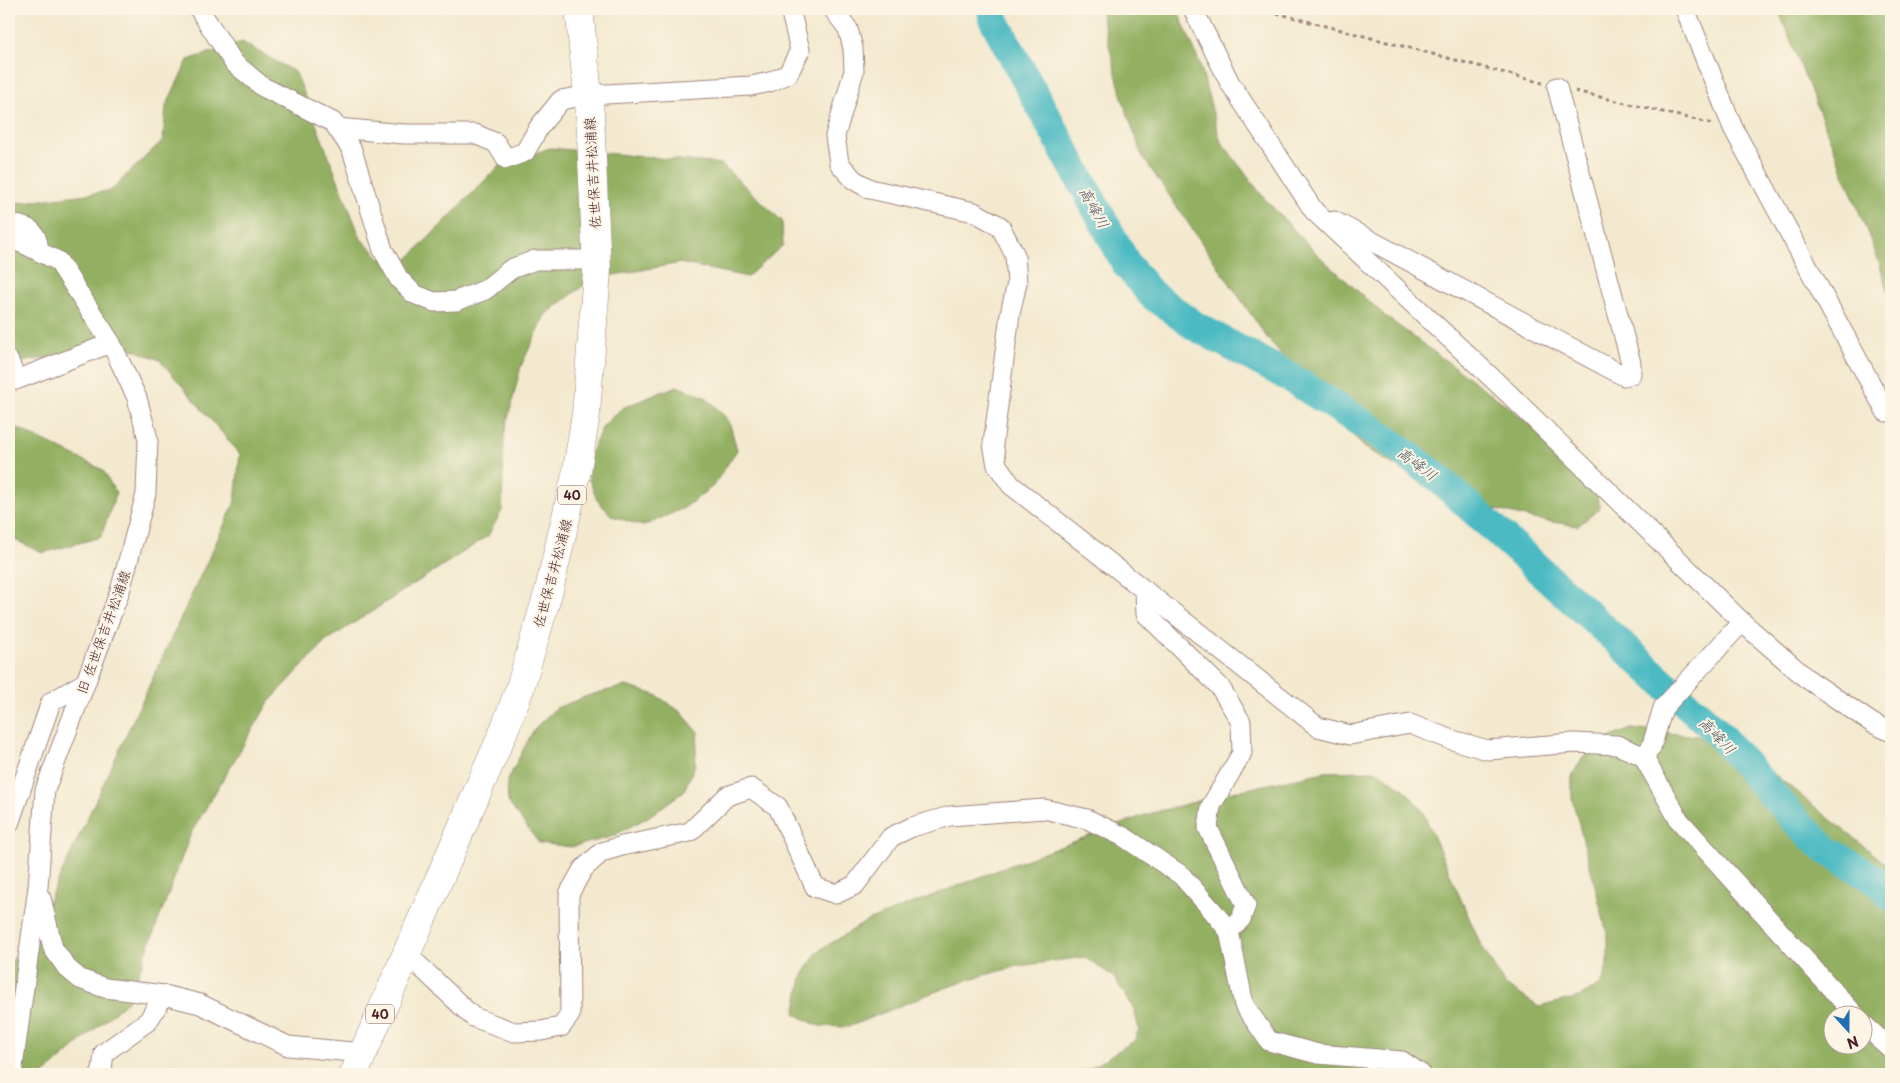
<svg xmlns="http://www.w3.org/2000/svg" width="1900" height="1083" viewBox="0 0 1900 1083" font-family="'Playpen Sans','Klee One',sans-serif">
  <style>
    .forest { fill: #93b062; stroke: #6e6846; fill-rule: evenodd }
    .lines { fill: none; stroke-linecap: round; stroke-linejoin: round }
    .river { stroke: #4bbac2; stroke-width: 30 }
    .minor-casing { stroke: #9e847d; stroke-width: 21 }
    .primary-casing { stroke: #9e847d; stroke-width: 29 }
    .path { stroke: #9e847d; stroke-width: 3; stroke-dasharray: 4 4; stroke-linecap: butt }
    .minor { stroke: #fff; stroke-width: 19 }
    .primary { stroke: #fff; stroke-width: 28 }
    .labels { text-anchor: middle; dominant-baseline: central; stroke-width: 4; stroke-linejoin: round; paint-order: stroke }
    .shield { fill: #fcf5e5; stroke: #7f5f63; stroke-width: 1 }
    .shield-label { font-size: 12px; font-weight: bold; fill: #4a1f2b }
    .street-label { font-size: 14px; fill: #4a1f2b; stroke: #fcf5e5 }
    .water-label { font-size: 15px; font-style: italic; fill: #4a5560; stroke: #fcf5e5 }
  </style>
  <rect width="100%" height="100%" fill="#fcf5e5"/>
  <filter id="ink" filterUnits="userSpaceOnUse"><feTurbulence type="fractalNoise" baseFrequency=".02" numOctaves="2"/><feDisplacementMap in="SourceGraphic" scale="10" xChannelSelector="R" yChannelSelector="G"/><feConvolveMatrix kernelMatrix="1 2 1 2 8 2 1 2 1" color-interpolation-filters="sRGB"/></filter>
  <filter id="wash" filterUnits="userSpaceOnUse"><feTurbulence type="fractalNoise" baseFrequency=".0096" numOctaves="4" result="noise"/><feDisplacementMap in="SourceGraphic" scale="20" xChannelSelector="R" yChannelSelector="G"/><feGaussianBlur stdDeviation="1.12" result="paint"/><feColorMatrix in="noise" values="0 0 0 0 0 0 0 0 0 0 0 0 0 0 0 0 0 1.4 0 .05"/><feComposite in="paint" operator="in"/></filter>
  <g filter="url(#wash)">
    <rect width="100%" height="100%" fill="#f3e9cf"/>
    <g class="forest">
      <path d="M1100,9H1177L1200,64L1220,140L1264,198L1318,255L1385,316L1513,410L1592,478L1600,508L1578,526L1533,519L1490,508L1426,484L1364,447L1268,339L1142,156L1123,101Z"/>
      <path d="M1778,9H1891V300L1878,259Z"/>
      <path d="M242,42L296,73L361,239L382,259L404,263L499,166L550,148L721,164L782,221L783,245L747,277L680,263L592,279L545,315L521,366L504,435L502,510L488,536L326,641L269,702L191,833L129,999L44,1074H9V963L28,945L235,502L240,454L160,360L125,346L13,363L9,368V204L110,191L163,140L166,106L188,60Z"/>
      <path d="M677,386L707,398L729,421L737,450L713,486L684,508L643,526L612,516L597,500L589,479L590,454L603,426L622,408Z"/>
      <path d="M9,424L103,470L116,493L101,537L42,553L9,537Z"/>
      <path d="M626,686L656,695L681,712L698,732L695,765L684,791L648,817L611,837L571,847L539,843L508,802L507,781L534,729L556,708L593,694Z"/>
      <path d="M1631,729L1697,736L1759,762L1891,868V1074H1069L1089,1069L1134,1041L1139,1029L1134,1009L1114,977L1084,957L1018,966L970,979L929,994L848,1027L819,1026L795,1014L802,977L817,952L867,921L1014,864L1145,815L1228,793L1324,772L1377,771L1404,789L1422,810L1480,943L1504,984L1539,1007L1579,997L1602,984L1608,962V938L1596,889L1572,798V776L1581,760L1599,742ZM1832,1016H1862V1046H1832Z"/>
    </g>
    <g class="lines">
      <path class="river" d="M992,9L993,18L1018,65L1127,265L1152,295L1195,326L1291,378L1376,432L1437,477L1713,728L1795,820L1825,849L1881,883L1891,896"/>
    </g>
  </g>
  <g filter="url(#ink)">
    <g class="lines">
      <defs>
        <g id="minor">
          <path d="M199,9L234,63L263,87L333,122L352,150L383,250L399,279L414,294L434,302L456,301L485,290L511,269L535,260H596"/>
          <path d="M833,9L848,29L853,48L854,71L835,136L839,163L854,180L870,189L974,212L1000,226L1015,255L1017,283L1010,314L993,444L997,465L1011,485L1318,727L1350,735L1410,724L1452,740L1488,750L1574,743L1617,745L1643,756L1679,820L1856,1016"/>
          <path d="M1193,9L1230,83L1314,211L1510,395L1742,622L1806,678L1872,723L1891,732"/>
          <path d="M1685,9L1733,128L1886,412"/>
          <path d="M337,128L404,134H475L496,143L506,159L525,152L539,127L561,100L588,95L751,86L770,82L788,74L800,50L790,9"/>
          <path d="M1334,221L1624,376L1631,374V363L1557,87"/>
          <path d="M9,224C29,227 37,229 39,251"/>
          <path d="M9,239L24,244L58,261L111,343L137,398L148,439L146,494L120,591L45,790L38,887L12,1074"/>
          <path d="M9,361L16,380L111,343"/>
          <path d="M1145,590L1146,614L1220,687L1241,722L1242,753L1211,806L1208,828L1246,905L1241,919L1229,931"/>
          <path d="M1643,756L1651,748L1663,708L1742,622"/>
          <path d="M9,824L51,702L86,682"/>
          <path d="M41,898L53,948L67,968L80,979L105,988L164,995"/>
          <path d="M406,953L473,1017L514,1032L541,1031L561,1027L570,1015L569,894L583,869L602,852L622,846L690,832L727,796L751,788L778,807L815,887L836,894L855,885L891,837L912,827L950,816L1044,809L1087,819L1124,837L1181,875L1212,910L1229,931L1244,1005L1269,1041L1318,1054L1402,1061L1421,1074"/>
          <path d="M1862,1023L1891,1049"/>
          <path d="M100,1074L102,1070L104,1053L148,1021L164,995L200,1004L288,1046L363,1053"/>
        </g>
        <path id="primary" d="M354,1074L503,733L520,688L549,590L577,470L586,414L597,271L590,114L579,9"/>
      </defs>
      <use href="#minor" class="minor-casing"/>
      <use href="#primary" class="primary-casing"/>
      <g class="path">
        <path d="M1261,9L1543,83"/>
        <path d="M1575,91L1713,124"/>
      </g>
      <use href="#minor" class="minor"/>
      <use href="#primary" class="primary"/>
    </g>
  </g>
  <g class="labels">
    <g class="shield">
      <rect x="558" y="485.5" width="28" height="19" rx="4"/>
      <rect x="366" y="1004.5" width="28" height="19" rx="4"/>
    </g>
    <g class="shield-label">
      <text x="572" y="495">40</text>
      <text x="380" y="1014">40</text>
    </g>
    <g class="street-label">
      <text transform="translate(592 173) rotate(-93)">佐世保吉井松浦線</text>
      <text transform="translate(552 573) rotate(-75)">佐世保吉井松浦線</text>
      <text transform="translate(103 632) rotate(-70)">旧 佐世保吉井松浦線</text>
    </g>
    <g class="water-label">
      <text transform="translate(1095 207) rotate(61)">高峰川</text>
      <text transform="translate(1418 463) rotate(37)">高峰川</text>
      <text transform="translate(1718 735) rotate(46)">高峰川</text>
    </g>
  </g>
  <rect width="1900" height="1083" fill="none" stroke="#fcf5e5" stroke-width="30"/>
  <g transform="translate(1848 1030) rotate(159)"><circle r="24" fill="#fcf5e5" stroke="#b59f9b"/>
  <path d="M0-4L9 19L0 12L-9 19Z" fill="#1f6fb2"/>
  <text y="-8" font-size="14" font-weight="bold" text-anchor="middle" fill="#4a1f2b">N</text>
  </g>
</svg>
